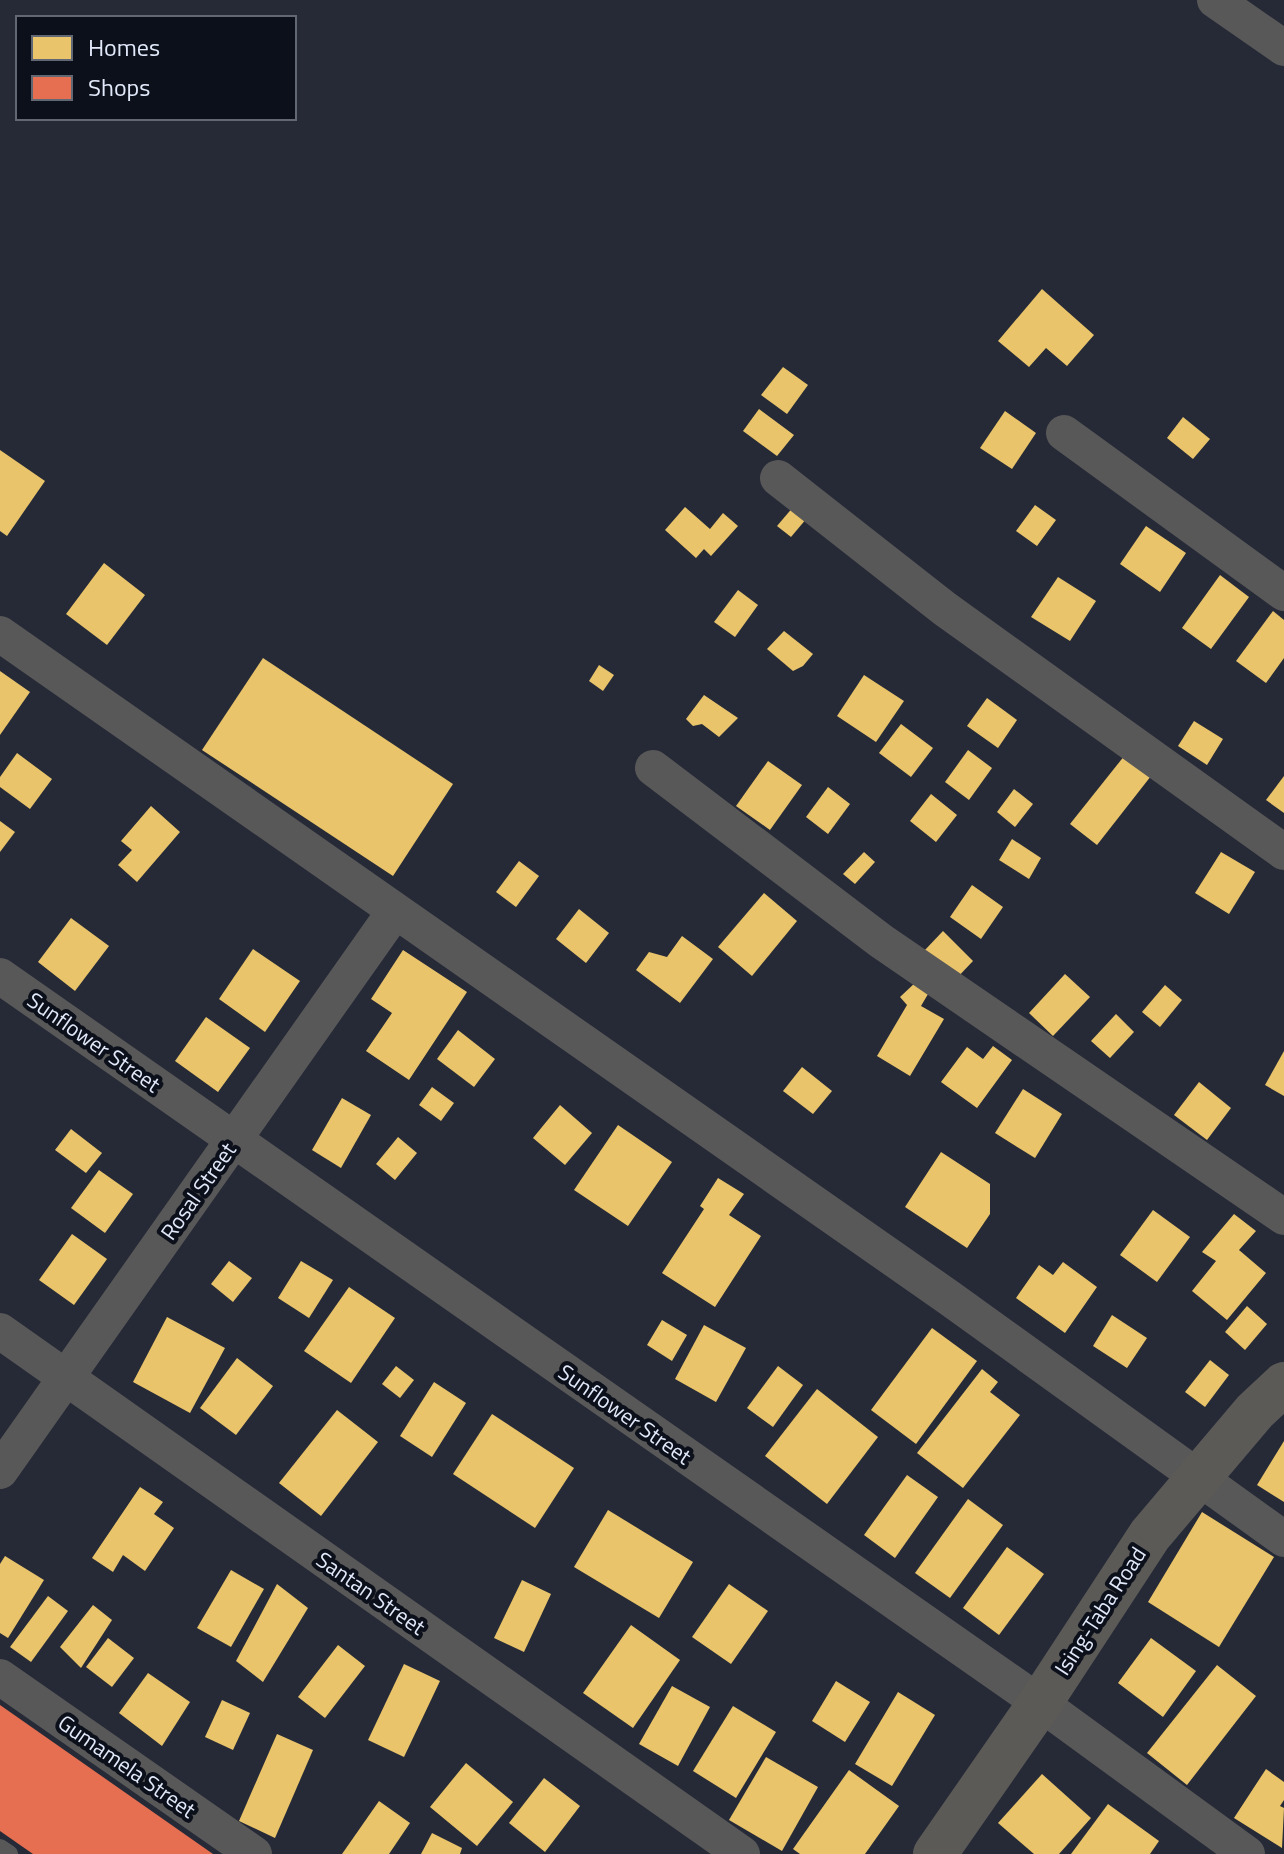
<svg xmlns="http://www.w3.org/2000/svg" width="1284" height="1854" viewBox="0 0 1284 1854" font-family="'Titillium Web',sans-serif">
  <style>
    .homes { fill: #e9c46a }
    .shops { fill: #e76f51 }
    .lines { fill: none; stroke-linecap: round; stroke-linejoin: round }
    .lane { stroke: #595858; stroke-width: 18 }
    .street { stroke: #595858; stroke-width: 36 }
    .secondary { stroke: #5c5a57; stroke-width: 44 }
    .labels { text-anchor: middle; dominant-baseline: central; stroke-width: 8; stroke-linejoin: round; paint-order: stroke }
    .street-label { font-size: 22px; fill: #e2e9fa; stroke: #0c101b }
  </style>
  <rect width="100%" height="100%" fill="#262a37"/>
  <g class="homes">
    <path d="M1042,289L1094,335L1067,366L1046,348L1029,367L998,341Z"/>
    <path d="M783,367L808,385L787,414L761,395Z"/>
    <path d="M759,409L794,435L777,456L743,431Z"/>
    <path d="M1005,411L1036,433L1012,469L980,448Z"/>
    <path d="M1183,417L1210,439L1193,459L1167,438Z"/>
    <path d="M0,450L45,481L7,536L0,531Z"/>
    <path d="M1035,505L1056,520L1037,546L1016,531Z"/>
    <path d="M794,506L807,518L791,537L777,526Z"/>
    <path d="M685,507L710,529L723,513L738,526L711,556L704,549L696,558L665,530Z"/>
    <path d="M1146,526L1186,553L1160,592L1120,564Z"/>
    <path d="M104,563L145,595L107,645L66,614Z"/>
    <path d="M1220,575L1249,597L1211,649L1182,628Z"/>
    <path d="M1058,577L1096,601L1070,641L1031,617Z"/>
    <path d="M738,590L758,605L735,637L714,622Z"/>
    <path d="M1273,611L1284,620V658L1266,683L1236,661Z"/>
    <path d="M784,631L813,654L803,666L793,671L767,649Z"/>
    <path d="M263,658L453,784L393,876L202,750Z"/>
    <path d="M599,665L614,675L603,691L589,681Z"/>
    <path d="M0,671L30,692L0,735Z"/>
    <path d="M864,675L904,701L876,742L837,716Z"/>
    <path d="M704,695L738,718L719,737L702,724L693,726L686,719Z"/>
    <path d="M987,698L1017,720L998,748L967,726Z"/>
    <path d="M1194,721L1223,739L1207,765L1178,746Z"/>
    <path d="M901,724L933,748L911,777L879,753Z"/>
    <path d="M968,750L992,768L969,800L945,782Z"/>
    <path d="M17,753L52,779L30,809L0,787V777Z"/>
    <path d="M1125,755L1151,776L1097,845L1070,824Z"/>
    <path d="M768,761L802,785L770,830L736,806Z"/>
    <path d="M1284,776V813L1266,800Z"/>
    <path d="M828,787L850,804L828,834L806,817Z"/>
    <path d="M1014,789L1033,804L1015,827L997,812Z"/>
    <path d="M931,794L957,815L936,842L910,821Z"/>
    <path d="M151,806L180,832L137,882L118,865L132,850L121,841Z"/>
    <path d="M0,821L15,832L0,852Z"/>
    <path d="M1012,839L1041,858L1029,879L999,860Z"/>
    <path d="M864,852L875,862L855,884L843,874Z"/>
    <path d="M1221,852L1255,872L1229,914L1195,893Z"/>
    <path d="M519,861L539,876L516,907L496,892Z"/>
    <path d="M972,885L1003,907L981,939L950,917Z"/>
    <path d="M764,893L797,921L752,976L718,947Z"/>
    <path d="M579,909L609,933L586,963L556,939Z"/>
    <path d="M71,918L109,946L75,991L38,962Z"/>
    <path d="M943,931L973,961L954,981L924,951Z"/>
    <path d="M682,936L713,959L680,1003L636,970L649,952L667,957Z"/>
    <path d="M253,949L300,981L265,1032L219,999Z"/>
    <path d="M403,950L467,992L409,1080L366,1051L392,1013L371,999Z"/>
    <path d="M1065,974L1090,997L1053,1036L1029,1013Z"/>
    <path d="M917,981L931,989L921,1006L944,1019L910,1076L877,1056L907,1005L900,997Z"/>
    <path d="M1165,985L1182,1000L1160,1027L1142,1012Z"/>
    <path d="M1116,1014L1134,1032L1110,1058L1091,1041Z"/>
    <path d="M206,1017L250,1048L218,1092L175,1061Z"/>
    <path d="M458,1030L495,1059L474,1087L437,1059Z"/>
    <path d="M993,1046L1012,1060L977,1108L941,1082L967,1047L983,1059Z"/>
    <path d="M1284,1051V1096L1265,1085Z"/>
    <path d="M802,1067L832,1091L813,1114L783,1091Z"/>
    <path d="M1199,1082L1231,1108L1207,1140L1174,1115Z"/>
    <path d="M432,1087L454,1103L441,1121L419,1105Z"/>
    <path d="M1023,1089L1062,1114L1035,1158L995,1133Z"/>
    <path d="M342,1098L371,1115L341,1168L312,1150Z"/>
    <path d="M560,1105L592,1133L565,1165L533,1138Z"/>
    <path d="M618,1125L672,1162L628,1226L574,1190Z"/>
    <path d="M71,1129L102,1153L86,1173L55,1150Z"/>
    <path d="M398,1137L417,1153L395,1180L376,1164Z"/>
    <path d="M941,1152L990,1184V1214L967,1248L905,1207Z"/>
    <path d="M99,1170L133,1194L105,1233L71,1208Z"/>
    <path d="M718,1178L744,1194L729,1215L761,1236L715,1307L662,1273L704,1209L700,1206Z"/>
    <path d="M1153,1210L1190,1237L1157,1282L1120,1255Z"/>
    <path d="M1234,1214L1256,1231L1239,1250L1266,1273L1227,1320L1192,1291L1216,1261L1202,1252Z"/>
    <path d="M72,1234L107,1259L74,1305L39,1280Z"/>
    <path d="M229,1261L252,1278L233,1302L211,1284Z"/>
    <path d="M301,1261L333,1280L309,1318L278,1298Z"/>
    <path d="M1063,1262L1097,1287L1065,1333L1016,1298L1039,1265L1053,1275Z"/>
    <path d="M349,1287L395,1318L351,1383L304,1351Z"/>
    <path d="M1247,1306L1267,1324L1245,1350L1225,1332Z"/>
    <path d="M1112,1315L1147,1338L1127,1368L1093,1346Z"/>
    <path d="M167,1317L225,1348L190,1413L133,1382Z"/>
    <path d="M662,1320L687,1335L672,1361L647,1345Z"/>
    <path d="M704,1325L746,1348L716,1402L675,1379Z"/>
    <path d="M932,1328L977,1361L916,1444L871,1410Z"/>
    <path d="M237,1358L273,1386L236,1435L200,1408Z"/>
    <path d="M1210,1360L1229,1375L1205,1407L1185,1392Z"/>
    <path d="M396,1366L414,1380L400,1398L382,1384Z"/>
    <path d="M778,1366L803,1385L773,1427L747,1408Z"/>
    <path d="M982,1369L998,1382L990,1392L1020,1415L963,1488L917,1453Z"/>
    <path d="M434,1382L466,1403L432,1457L400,1436Z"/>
    <path d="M817,1389L878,1437L827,1504L765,1456Z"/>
    <path d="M337,1410L378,1442L321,1516L279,1483Z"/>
    <path d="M492,1414L574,1468L535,1528L453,1474Z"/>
    <path d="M1284,1441V1502L1257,1485Z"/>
    <path d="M907,1475L938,1497L895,1558L864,1535Z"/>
    <path d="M140,1487L163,1502L154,1514L174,1528L145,1571L123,1555L113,1572L92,1558Z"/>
    <path d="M968,1499L1003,1525L950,1598L915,1573Z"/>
    <path d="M608,1510L693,1562L659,1618L574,1567Z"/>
    <path d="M1202,1512L1274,1557L1219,1647L1148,1602Z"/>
    <path d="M1007,1547L1044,1574L999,1635L963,1608Z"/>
    <path d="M5,1556L44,1580L8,1638L0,1633V1564Z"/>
    <path d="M231,1570L264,1589L231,1647L197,1628Z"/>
    <path d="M522,1580L551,1594L524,1652L494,1638Z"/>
    <path d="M277,1584L308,1608L263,1682L236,1661Z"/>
    <path d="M729,1584L768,1611L731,1664L692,1637Z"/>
    <path d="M48,1596L68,1611L31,1662L10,1647Z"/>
    <path d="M93,1605L112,1620L81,1668L60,1647Z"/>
    <path d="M631,1625L680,1660L633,1728L583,1693Z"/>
    <path d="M108,1638L134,1658L112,1687L86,1667Z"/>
    <path d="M1151,1638L1196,1671L1163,1717L1118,1683Z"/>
    <path d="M338,1645L365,1666L325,1718L298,1697Z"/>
    <path d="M404,1664L440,1681L404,1757L368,1740Z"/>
    <path d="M1217,1665L1256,1696L1187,1785L1147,1753Z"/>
    <path d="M148,1673L190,1702L162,1746L119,1713Z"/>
    <path d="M836,1681L870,1702L845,1742L812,1721Z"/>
    <path d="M672,1686L710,1707L678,1766L639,1744Z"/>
    <path d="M898,1692L935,1715L892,1786L855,1764Z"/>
    <path d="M222,1700L250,1713L233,1750L205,1737Z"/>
    <path d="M733,1706L776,1732L736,1798L693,1771Z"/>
    <path d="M277,1734L313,1750L275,1838L239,1821Z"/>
    <path d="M766,1757L818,1787L782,1851L729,1820Z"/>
    <path d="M466,1763L513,1802L477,1846L430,1807Z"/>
    <path d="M1266,1769L1284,1782V1800L1280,1806L1284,1808L1282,1848L1234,1818Z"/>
    <path d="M849,1770L899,1806L865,1854H800L793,1849Z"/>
    <path d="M1042,1774L1091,1818L1059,1854H1034L998,1823Z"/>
    <path d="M544,1778L580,1806L545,1852L509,1823Z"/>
    <path d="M379,1801L410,1823L389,1854H342Z"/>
    <path d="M1108,1804L1159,1841L1150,1854H1071Z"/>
    <path d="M432,1833L462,1848L460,1854H421Z"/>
  </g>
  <path class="shops" d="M0,1705L213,1854H33L0,1831Z"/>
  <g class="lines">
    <path class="lane" d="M0,1848L9,1854"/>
    <g class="street">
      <path d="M1215,0L1284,48"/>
      <path d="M1064,433L1284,593"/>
      <path d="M778,478L945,609L1284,852"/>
      <path d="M0,634L948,1297L1284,1539"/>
      <path d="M653,768L881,941L1284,1217"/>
      <path d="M0,976L1040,1703L1247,1854"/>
      <path d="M0,1331L742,1854"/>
      <path d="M0,1471L395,911"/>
      <path d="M0,1677L254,1854"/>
    </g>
    <path class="secondary" d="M935,1854L1040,1703L1150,1535L1255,1411L1284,1384"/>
  </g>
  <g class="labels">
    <g class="street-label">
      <text transform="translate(94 1042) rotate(35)">Sunflower Street</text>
      <text transform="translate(198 1191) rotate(-55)">Rosal Street</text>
      <text transform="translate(625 1414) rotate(35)">Sunflower Street</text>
      <text transform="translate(371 1593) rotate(35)">Santan Street</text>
      <text transform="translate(1100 1611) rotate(-57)">Ising-Taba Road</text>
      <text transform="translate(127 1766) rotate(35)">Gumamela Street</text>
    </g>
  </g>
  <rect x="16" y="16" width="280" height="104" fill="#0c101b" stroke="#626774" stroke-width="2"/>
  <rect x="32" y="36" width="40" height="24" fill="#e9c46a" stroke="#626774" stroke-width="2"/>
  <text x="88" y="56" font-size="24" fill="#e2e9fa">Homes</text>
  <rect x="32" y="76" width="40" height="24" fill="#e76f51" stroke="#626774" stroke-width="2"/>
  <text x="88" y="96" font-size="24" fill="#e2e9fa">Shops</text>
</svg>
